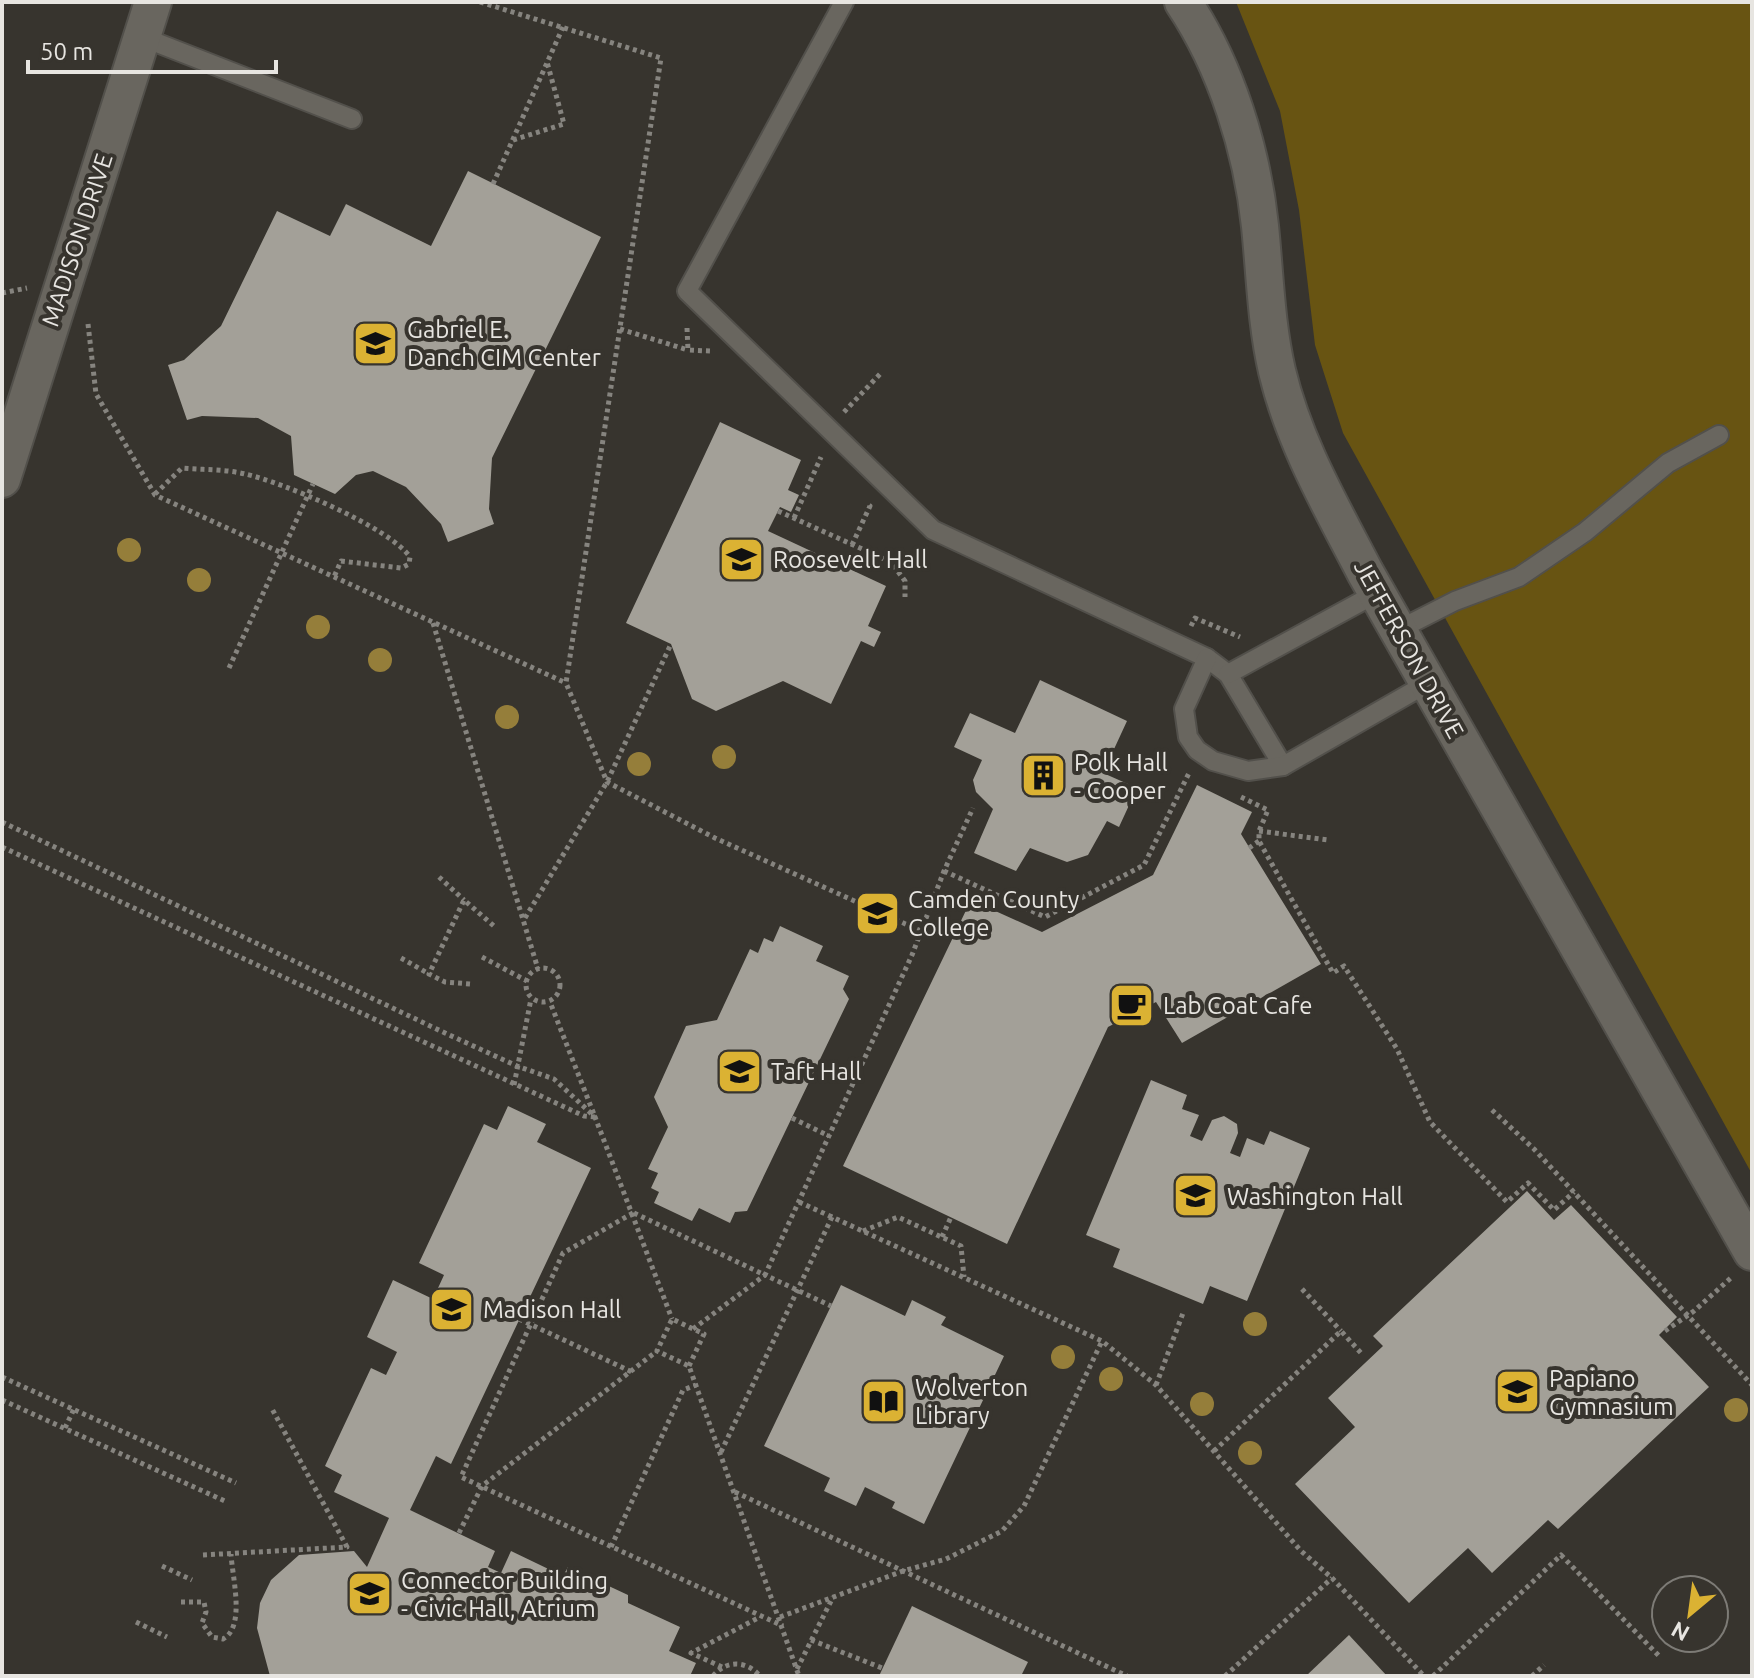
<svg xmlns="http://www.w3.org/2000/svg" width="1754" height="1678" viewBox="0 0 1754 1678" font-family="Ubuntu,sans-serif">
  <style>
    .green { fill: #685412 }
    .building { fill: #a3a098 }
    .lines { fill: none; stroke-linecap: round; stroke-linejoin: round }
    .service-casing { stroke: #52504b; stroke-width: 22 }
    .minor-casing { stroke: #52504b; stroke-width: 40 }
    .path { stroke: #86847f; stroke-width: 5; stroke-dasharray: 4 4; stroke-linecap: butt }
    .service { stroke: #69665f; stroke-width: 18 }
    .minor { stroke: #69665f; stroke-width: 36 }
    .tree { fill: #957e3a }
    .labels { text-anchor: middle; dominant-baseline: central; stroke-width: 8; stroke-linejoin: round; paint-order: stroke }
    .street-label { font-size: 24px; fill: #e7e5e1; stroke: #37342e }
    .poi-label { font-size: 24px; fill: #e7e5e1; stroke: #37342e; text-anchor: start }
  </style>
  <rect width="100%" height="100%" fill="#37342e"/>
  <path class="green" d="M1236,2H1752V1174L1343,433L1315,345L1299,210L1280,111Z"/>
  <g class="building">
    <path d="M468,171L601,237L492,458L489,509L494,524L448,542L441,524L406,487L373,471L356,475L335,494L294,475L291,436L258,418L202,416L187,420L168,365L184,360L221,326L277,211L330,236L346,204L431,246Z"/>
    <path d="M720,422L801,460L788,490L799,495L791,512L780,507L768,531L886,586L868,626L881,632L874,647L861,641L831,704L783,681L716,711L692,699L671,644L626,623Z"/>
    <path d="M1040,680L1127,721L1103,773L1137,788L1119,827L1107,821L1088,855L1067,862L1030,848L1016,871L974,853L993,809L976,792L973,780L982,760L954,747L970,713L1015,733Z"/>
    <path d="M1197,785L1252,812L1241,834L1321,964L1182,1043L1156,1002L1108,1027L1007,1244L843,1166L971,900L1042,932L1153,875Z"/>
    <path d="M780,926L823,946L816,961L849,976L843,989L849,999L747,1211L735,1212L730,1223L699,1208L692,1221L654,1203L659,1192L651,1188L658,1173L648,1169L668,1127L654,1097L686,1026L717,1020L750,949L758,953L764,938L773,942Z"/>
    <path d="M1151,1080L1187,1095L1182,1109L1199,1115L1190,1136L1202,1141L1212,1120L1224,1116L1237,1124L1238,1133L1230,1153L1240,1157L1247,1138L1264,1145L1270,1131L1310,1148L1247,1301L1210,1286L1203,1304L1113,1267L1120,1249L1086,1235Z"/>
    <path d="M508,1106L546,1124L537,1142L591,1168L451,1464L436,1456L410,1510L495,1551L488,1567L501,1573L511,1551L563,1576L568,1567L628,1595V1603L680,1627L669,1651L696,1663L690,1676H270L257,1628L260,1603L271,1580L299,1555L354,1551L367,1567L389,1518L334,1492L342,1475L325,1466L371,1368L386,1375L397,1352L367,1337L393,1280L433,1299L444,1275L419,1263L484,1124L497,1130Z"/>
    <path d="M1527,1191L1554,1220L1571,1205L1677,1317L1659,1335L1709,1387L1558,1529L1548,1520L1492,1573L1468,1548L1409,1603L1295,1484L1355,1427L1328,1398L1383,1346L1373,1336Z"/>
    <path d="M841,1285L905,1316L912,1300L946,1317L941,1325L1004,1356L924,1524L892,1508L895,1502L865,1487L856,1506L824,1491L830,1478L764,1446Z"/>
    <path d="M912,1606L1028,1662L1021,1676H879Z"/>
    <path d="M1349,1635L1387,1676H1306Z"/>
  </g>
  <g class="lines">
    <defs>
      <g id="service">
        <path d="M844,2L687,291L933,530L1207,658L1228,674L1283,766"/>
        <path d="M142,37L352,119"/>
        <path d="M1398,630L1455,601L1519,577L1585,532L1668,463L1719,435"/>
        <path d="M1207,658L1184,709L1188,737L1197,750L1213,761L1248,771L1283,766L1428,683"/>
        <path d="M1228,674L1377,593"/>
      </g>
      <g id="minor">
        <path d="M1183,2C1226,66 1252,150 1260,226C1265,275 1266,323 1277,371C1294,443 1332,508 1365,572L1752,1252"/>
        <path d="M2,479L153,2"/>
      </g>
    </defs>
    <use href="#service" class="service-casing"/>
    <use href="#minor" class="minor-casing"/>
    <g class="path">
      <path d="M480,2L661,58L566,683L607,782L715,838L921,931"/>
      <path d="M513,140L564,124L547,62"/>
      <path d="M493,184L563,27"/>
      <path d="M2,293L27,288"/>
      <path d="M88,324L96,394L155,495L566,683"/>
      <path d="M687,328L688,350L710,351"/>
      <path d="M620,329L688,350"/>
      <path d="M844,412L881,373"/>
      <path d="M155,494L182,468C203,470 225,469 245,474C282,482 389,527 410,557L409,564L401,568L341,561L334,577"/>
      <path d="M778,511L891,562L905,581V597"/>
      <path d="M794,518L821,457"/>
      <path d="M852,545L870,506L866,503"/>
      <path d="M433,623L538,969"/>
      <path d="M1191,626L1195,618L1240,637"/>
      <path d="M229,668L313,484"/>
      <path d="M1241,797L1268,810L1259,831V841L1333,973L1344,966L1397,1049L1430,1122L1507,1202L1528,1183L1554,1210L1574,1192"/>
      <path d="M2,822L445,1033L517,1066L554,1079L595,1117L672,1319"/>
      <path d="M1259,831L1328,840"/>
      <path d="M2,847L584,1116L595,1117L550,1002"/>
      <path d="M1249,848L1259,841"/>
      <path d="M944,871L1045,917L1144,865L1189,773"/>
      <path d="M439,877L464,900"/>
      <path d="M525,918L607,782L671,644"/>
      <path d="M482,957L527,981"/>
      <path d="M401,958L429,974"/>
      <circle cx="543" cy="985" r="17"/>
      <path d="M470,984L445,982L429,974L464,900L495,927"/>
      <path d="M514,1085L531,999"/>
      <path d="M1492,1110L1534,1149L1752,1385"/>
      <path d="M792,1118L829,1136"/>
      <path d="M799,1202L832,1217"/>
      <path d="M633,1213L563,1253L461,1477L783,1626"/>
      <path d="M634,1213L765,1275L912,955L944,871L973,808"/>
      <path d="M863,1231L898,1217L961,1246L964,1277"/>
      <path d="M942,1237L951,1217"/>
      <path d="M1302,1289L1341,1331"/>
      <path d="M519,1319L632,1372"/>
      <path d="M693,1329L765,1275L831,1306"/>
      <path d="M1665,1331L1694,1311L1732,1277"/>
      <path d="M689,1366L704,1334L672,1319L657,1351L689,1366L799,1676"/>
      <path d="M2,1377L236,1483"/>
      <path d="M1156,1385L1183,1313"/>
      <path d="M2,1400L227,1502"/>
      <path d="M65,1428L74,1409"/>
      <path d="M1214,1451L1341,1331L1361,1353"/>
      <path d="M721,1452L832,1217L1102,1341L1156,1385L1301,1551L1332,1578L1424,1676"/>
      <path d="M735,1492L1127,1676"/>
      <path d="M459,1533L482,1486L657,1351"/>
      <path d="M611,1547L683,1390L696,1385"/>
      <path d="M203,1555L347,1547L271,1407"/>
      <path d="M162,1566L192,1580"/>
      <path d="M181,1602H204L206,1612L202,1623L212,1637L223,1639C246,1627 232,1576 231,1554"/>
      <path d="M780,1617L903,1571L946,1559L1002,1531L1024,1506L1102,1341"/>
      <path d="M136,1622L167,1637"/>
      <path d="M811,1640L882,1668"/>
      <path d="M722,1667L691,1653L760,1617"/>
      <path d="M797,1669L833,1597"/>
      <path d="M713,1676C726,1660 746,1660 760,1676"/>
      <path d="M1225,1676L1332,1578"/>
      <path d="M1433,1676L1561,1555L1660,1657"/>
      <path d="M1532,1676L1544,1665"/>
    </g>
    <use href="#service" class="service"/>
    <use href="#minor" class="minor"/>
  </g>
  <g class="tree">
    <circle cx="129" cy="550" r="12"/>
    <circle cx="199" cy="580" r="12"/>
    <circle cx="318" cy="627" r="12"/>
    <circle cx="380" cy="660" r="12"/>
    <circle cx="507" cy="717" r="12"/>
    <circle cx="724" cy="757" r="12"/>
    <circle cx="639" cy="764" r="12"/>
    <circle cx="1255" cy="1324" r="12"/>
    <circle cx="1063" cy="1357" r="12"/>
    <circle cx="1111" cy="1379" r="12"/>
    <circle cx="1202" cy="1404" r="12"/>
    <circle cx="1736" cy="1410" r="12"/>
    <circle cx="1250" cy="1453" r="12"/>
  </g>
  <defs>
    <symbol id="university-square" viewBox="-11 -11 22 22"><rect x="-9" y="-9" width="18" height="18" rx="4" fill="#dbb233" stroke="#37342e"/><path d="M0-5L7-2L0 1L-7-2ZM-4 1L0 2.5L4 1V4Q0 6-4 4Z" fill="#111"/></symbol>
    <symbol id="building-square" viewBox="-11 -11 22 22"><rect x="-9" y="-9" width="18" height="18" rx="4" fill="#dbb233" stroke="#37342e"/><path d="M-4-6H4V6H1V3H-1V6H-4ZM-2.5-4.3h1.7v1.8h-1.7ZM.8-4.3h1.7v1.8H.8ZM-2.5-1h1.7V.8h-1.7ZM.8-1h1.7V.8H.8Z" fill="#111"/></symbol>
    <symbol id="cafe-square" viewBox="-11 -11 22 22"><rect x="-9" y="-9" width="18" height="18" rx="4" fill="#dbb233" stroke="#37342e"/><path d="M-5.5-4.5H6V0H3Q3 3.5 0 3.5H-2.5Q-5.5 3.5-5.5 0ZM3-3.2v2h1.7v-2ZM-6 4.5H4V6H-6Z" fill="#111"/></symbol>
    <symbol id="library-square" viewBox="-11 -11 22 22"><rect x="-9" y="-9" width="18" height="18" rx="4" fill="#dbb233" stroke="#37342e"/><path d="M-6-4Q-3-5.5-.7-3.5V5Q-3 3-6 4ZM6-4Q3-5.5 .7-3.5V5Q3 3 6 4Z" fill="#111"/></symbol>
  </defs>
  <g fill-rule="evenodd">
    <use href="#university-square" x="350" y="318" width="51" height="51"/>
    <use href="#university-square" x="716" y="534" width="51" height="51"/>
    <use href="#building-square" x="1018" y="750" width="51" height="51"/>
    <use href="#university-square" x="852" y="888" width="51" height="51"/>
    <use href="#cafe-square" x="1106" y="980" width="51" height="51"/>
    <use href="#university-square" x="714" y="1046" width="51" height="51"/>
    <use href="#university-square" x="1170" y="1170" width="51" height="51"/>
    <use href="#university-square" x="426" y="1284" width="51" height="51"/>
    <use href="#university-square" x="1492" y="1366" width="51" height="51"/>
    <use href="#library-square" x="858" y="1376" width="51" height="51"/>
    <use href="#university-square" x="344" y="1568" width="51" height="51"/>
  </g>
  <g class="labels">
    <g class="street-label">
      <text transform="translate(77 240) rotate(-72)">MADISON DRIVE</text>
      <text transform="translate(1409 649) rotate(61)">JEFFERSON DRIVE</text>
    </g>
    <g class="poi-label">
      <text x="407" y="329">Gabriel E.<tspan x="407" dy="28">Danch CIM Center</tspan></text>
      <text x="773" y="559">Roosevelt Hall</text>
      <text x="1074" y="762">Polk Hall<tspan x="1074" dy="28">- Cooper</tspan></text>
      <text x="908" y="899">Camden County<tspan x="908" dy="28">College</tspan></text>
      <text x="1163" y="1005">Lab Coat Cafe</text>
      <text x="771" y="1071">Taft Hall</text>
      <text x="1227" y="1196">Washington Hall</text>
      <text x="483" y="1309">Madison Hall</text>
      <text x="1549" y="1378">Papiano<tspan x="1549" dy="28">Gymnasium</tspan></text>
      <text x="915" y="1387">Wolverton<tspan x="915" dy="28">Library</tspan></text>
      <text x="401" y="1580">Connector Building<tspan x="401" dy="28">- Civic Hall, Atrium</tspan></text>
    </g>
  </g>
  <rect width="1754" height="1678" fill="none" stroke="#e7e5e1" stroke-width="8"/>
  <g transform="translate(1690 1614) rotate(209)"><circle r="38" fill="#37342e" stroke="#7d7b76" stroke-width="2"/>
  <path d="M0-6L14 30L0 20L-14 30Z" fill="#dbb233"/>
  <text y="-12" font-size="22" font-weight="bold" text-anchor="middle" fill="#e7e5e1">N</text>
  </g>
  <path d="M28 60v12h248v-12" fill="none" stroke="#e7e5e1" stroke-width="4"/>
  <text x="40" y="60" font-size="24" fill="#e7e5e1" stroke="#37342e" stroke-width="6" paint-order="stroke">50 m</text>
</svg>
